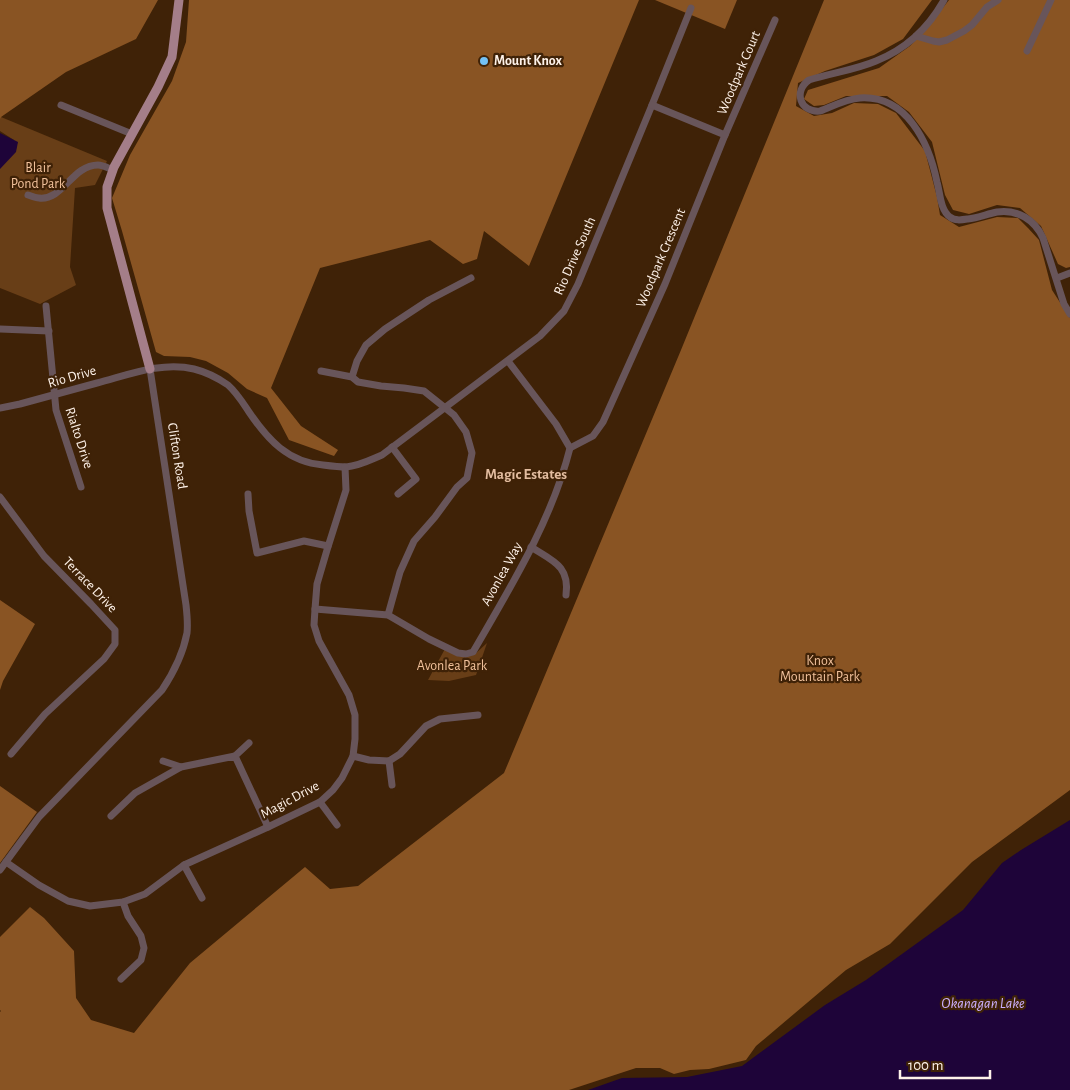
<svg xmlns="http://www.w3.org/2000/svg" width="1070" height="1090" viewBox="0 0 1070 1090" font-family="'Alegreya Sans',sans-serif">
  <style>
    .green { fill: #683e17 }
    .forest { fill: #895423 }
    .water { fill: #1e0439 }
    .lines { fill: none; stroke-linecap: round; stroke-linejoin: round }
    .minor { stroke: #68555a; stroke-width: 7 }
    .major { stroke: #a47e89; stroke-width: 9 }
    .poi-dot { fill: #73c1f5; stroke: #3f2207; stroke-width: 2 }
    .labels { text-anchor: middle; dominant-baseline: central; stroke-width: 4.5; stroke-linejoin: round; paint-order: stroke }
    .poi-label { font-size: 14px; font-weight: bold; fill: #fef2e9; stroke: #3f2207; text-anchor: start }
    .street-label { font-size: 14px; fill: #fef2e9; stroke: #3f2207 }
    .park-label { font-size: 14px; fill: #f1c19b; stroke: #3f2207 }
    .neighbourhood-label { font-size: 15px; font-weight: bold; fill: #e3bda0; stroke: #3f2207 }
    .water-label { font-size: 15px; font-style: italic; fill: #cbaffe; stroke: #3f2207 }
  </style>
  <rect width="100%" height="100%" fill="#3f2207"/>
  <g class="green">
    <path d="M0,0H48L1,117L107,161L95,185L75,188L70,267L76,285L40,304L0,288V154L14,140L0,131Z"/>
    <path d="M487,643L476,675L449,681L428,680L446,647L475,654Z"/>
  </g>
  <g class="forest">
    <path d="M0,0H158L136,39L66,72L1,117L0,119Z"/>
    <path d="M189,0H639L529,266L484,231L477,259L463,264L430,240L320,268L271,388L301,426L338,450L334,456L289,440L267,398L247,389L228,373L206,361L190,357L164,356L156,352L122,231L112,198L130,155L172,81L186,42Z"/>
    <path d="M655,0H737L725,29Z"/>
    <path d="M824,0H932L903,39L874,55L825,71L798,83L796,106L814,116L832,113L854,103L878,104L896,113L925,151L937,197L940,215L959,227L997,217L1018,218L1028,228L1039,240L1052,290L1070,318V790L972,862L890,944L846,970L756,1046L746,1060L709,1069L690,1070L674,1074L660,1068H636L569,1090H0V1012L1,1011L0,1010V937L30,907L44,918L74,951L76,998L91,1020L134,1033L190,963L305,867L330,889L358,886L504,773L681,350Z"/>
    <path d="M949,0H1070V267L1066,268L1058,264L1041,226L1020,208L997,205L969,214L953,210L945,195L932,142L909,112L887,96H846L824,105L814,106L804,99L808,90L879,68L910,46L927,28Z"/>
    <path d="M0,600L35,624L3,681L0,690Z"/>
    <path d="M0,786L37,812L0,863Z"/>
  </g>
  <g class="water">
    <path d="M0,133L18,142L16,152L0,169Z"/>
    <path d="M1070,820V1090H588L622,1078L687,1077L742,1066L825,1005L866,980L963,910L1002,863L1021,850Z"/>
  </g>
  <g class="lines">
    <g class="minor">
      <path d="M944,0C929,27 906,49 876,61C855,70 831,73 809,80C793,91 800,113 820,111C833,106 846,99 860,98C907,95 929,143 937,182C940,192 940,210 950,217C955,221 961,220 968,219C978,218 987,214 997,212C1018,209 1035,220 1043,238L1064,304L1070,314"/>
      <path d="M916,36L933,41L939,42L947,40L964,31L972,25L987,7L998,0"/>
      <path d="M1027,51L1051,0"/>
      <path d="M61,105L132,134"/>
      <path d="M725,135L775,20"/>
      <path d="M28,195C31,196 35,198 39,198C63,201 72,165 98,165C103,165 108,168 113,170"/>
      <path d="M1057,278L1070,273"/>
      <path d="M46,306L56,410L81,487"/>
      <path d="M0,329L49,331"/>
      <path d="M321,371L352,377L358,382L381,386L404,388L424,391L454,415L466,432L472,453L467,478L457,487L435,517L414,541L400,572L388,615"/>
      <path d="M352,377L357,361L366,345L385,329L429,300L471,278"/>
      <path d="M0,408L20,404C46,397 72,390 97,383C128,375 162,361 194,369C206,372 218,378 228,385C237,393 243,403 249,412C268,440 288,462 323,465C331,466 339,467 346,467C359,466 370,460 382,455L540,336L564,311L578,284L652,105L691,8"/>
      <path d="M392,447L416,479L398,494"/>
      <path d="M570,448L593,436L603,422L665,284L725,135L652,105"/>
      <path d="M248,494L249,511L257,553L304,541L328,546"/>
      <path d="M0,497L44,556L91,604L115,630V644L104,659L45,714L11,754"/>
      <path d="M531,547C553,561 570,566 566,595"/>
      <path d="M315,609L388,615L429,639L458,653L466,654L473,652C510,588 552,520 570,448L556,424L508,361"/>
      <path d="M235,756L249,743"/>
      <path d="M353,756L369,760L389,761L400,754L426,726L440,719L478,715"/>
      <path d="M163,761L181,767"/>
      <path d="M389,761L392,785"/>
      <path d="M320,802L337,825"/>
      <path d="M111,816L135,793L181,767L235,756L268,827"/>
      <path d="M6,862L39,885L68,901L90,906L123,902L145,894L184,865L268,827L320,802L333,790L342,778L353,756L355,739V715L349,695L319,641L314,625L315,609L317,584L327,550L346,490L345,467"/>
      <path d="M184,865L202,898"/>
      <path d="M0,870L39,817L162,690C174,672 183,654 187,633C188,624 187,614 186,605L150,369"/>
      <path d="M121,979L141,960L144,948L141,936L128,916L123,902"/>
    </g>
    <path class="major" d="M150,369L107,208V187L114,167L158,87L172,57L179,0"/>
  </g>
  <circle class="poi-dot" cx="484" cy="61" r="5"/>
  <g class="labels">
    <g class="poi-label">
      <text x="494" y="61">Mount Knox</text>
    </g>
    <g class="street-label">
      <text transform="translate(739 73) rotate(-67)">Woodpark Court</text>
      <text transform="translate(575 256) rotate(-66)">Rio Drive South</text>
      <text transform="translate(661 258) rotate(-67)">Woodpark Crescent</text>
      <text transform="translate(72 377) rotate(-16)">Rio Drive</text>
      <text transform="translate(79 438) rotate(72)">Rialto Drive</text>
      <text transform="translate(177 456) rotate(81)">Clifton Road</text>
      <text transform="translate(502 574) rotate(-61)">Avonlea Way</text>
      <text transform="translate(90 585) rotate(46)">Terrace Drive</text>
      <text transform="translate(290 800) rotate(-28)">Magic Drive</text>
    </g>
    <g class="park-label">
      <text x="38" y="168">Blair<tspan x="38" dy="16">Pond Park</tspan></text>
      <text x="820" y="661">Knox<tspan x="820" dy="16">Mountain Park</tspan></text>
      <text x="452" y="666">Avonlea Park</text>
    </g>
    <g class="neighbourhood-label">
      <text x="526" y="474">Magic Estates</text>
    </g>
    <g class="water-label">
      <text x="983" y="1003">Okanagan Lake</text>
    </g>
  </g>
  <path d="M900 1070v8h90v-8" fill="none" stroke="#fef2e9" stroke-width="2.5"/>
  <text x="908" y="1070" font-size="15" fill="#fef2e9" stroke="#3f2207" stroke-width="4" paint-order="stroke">100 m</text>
</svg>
